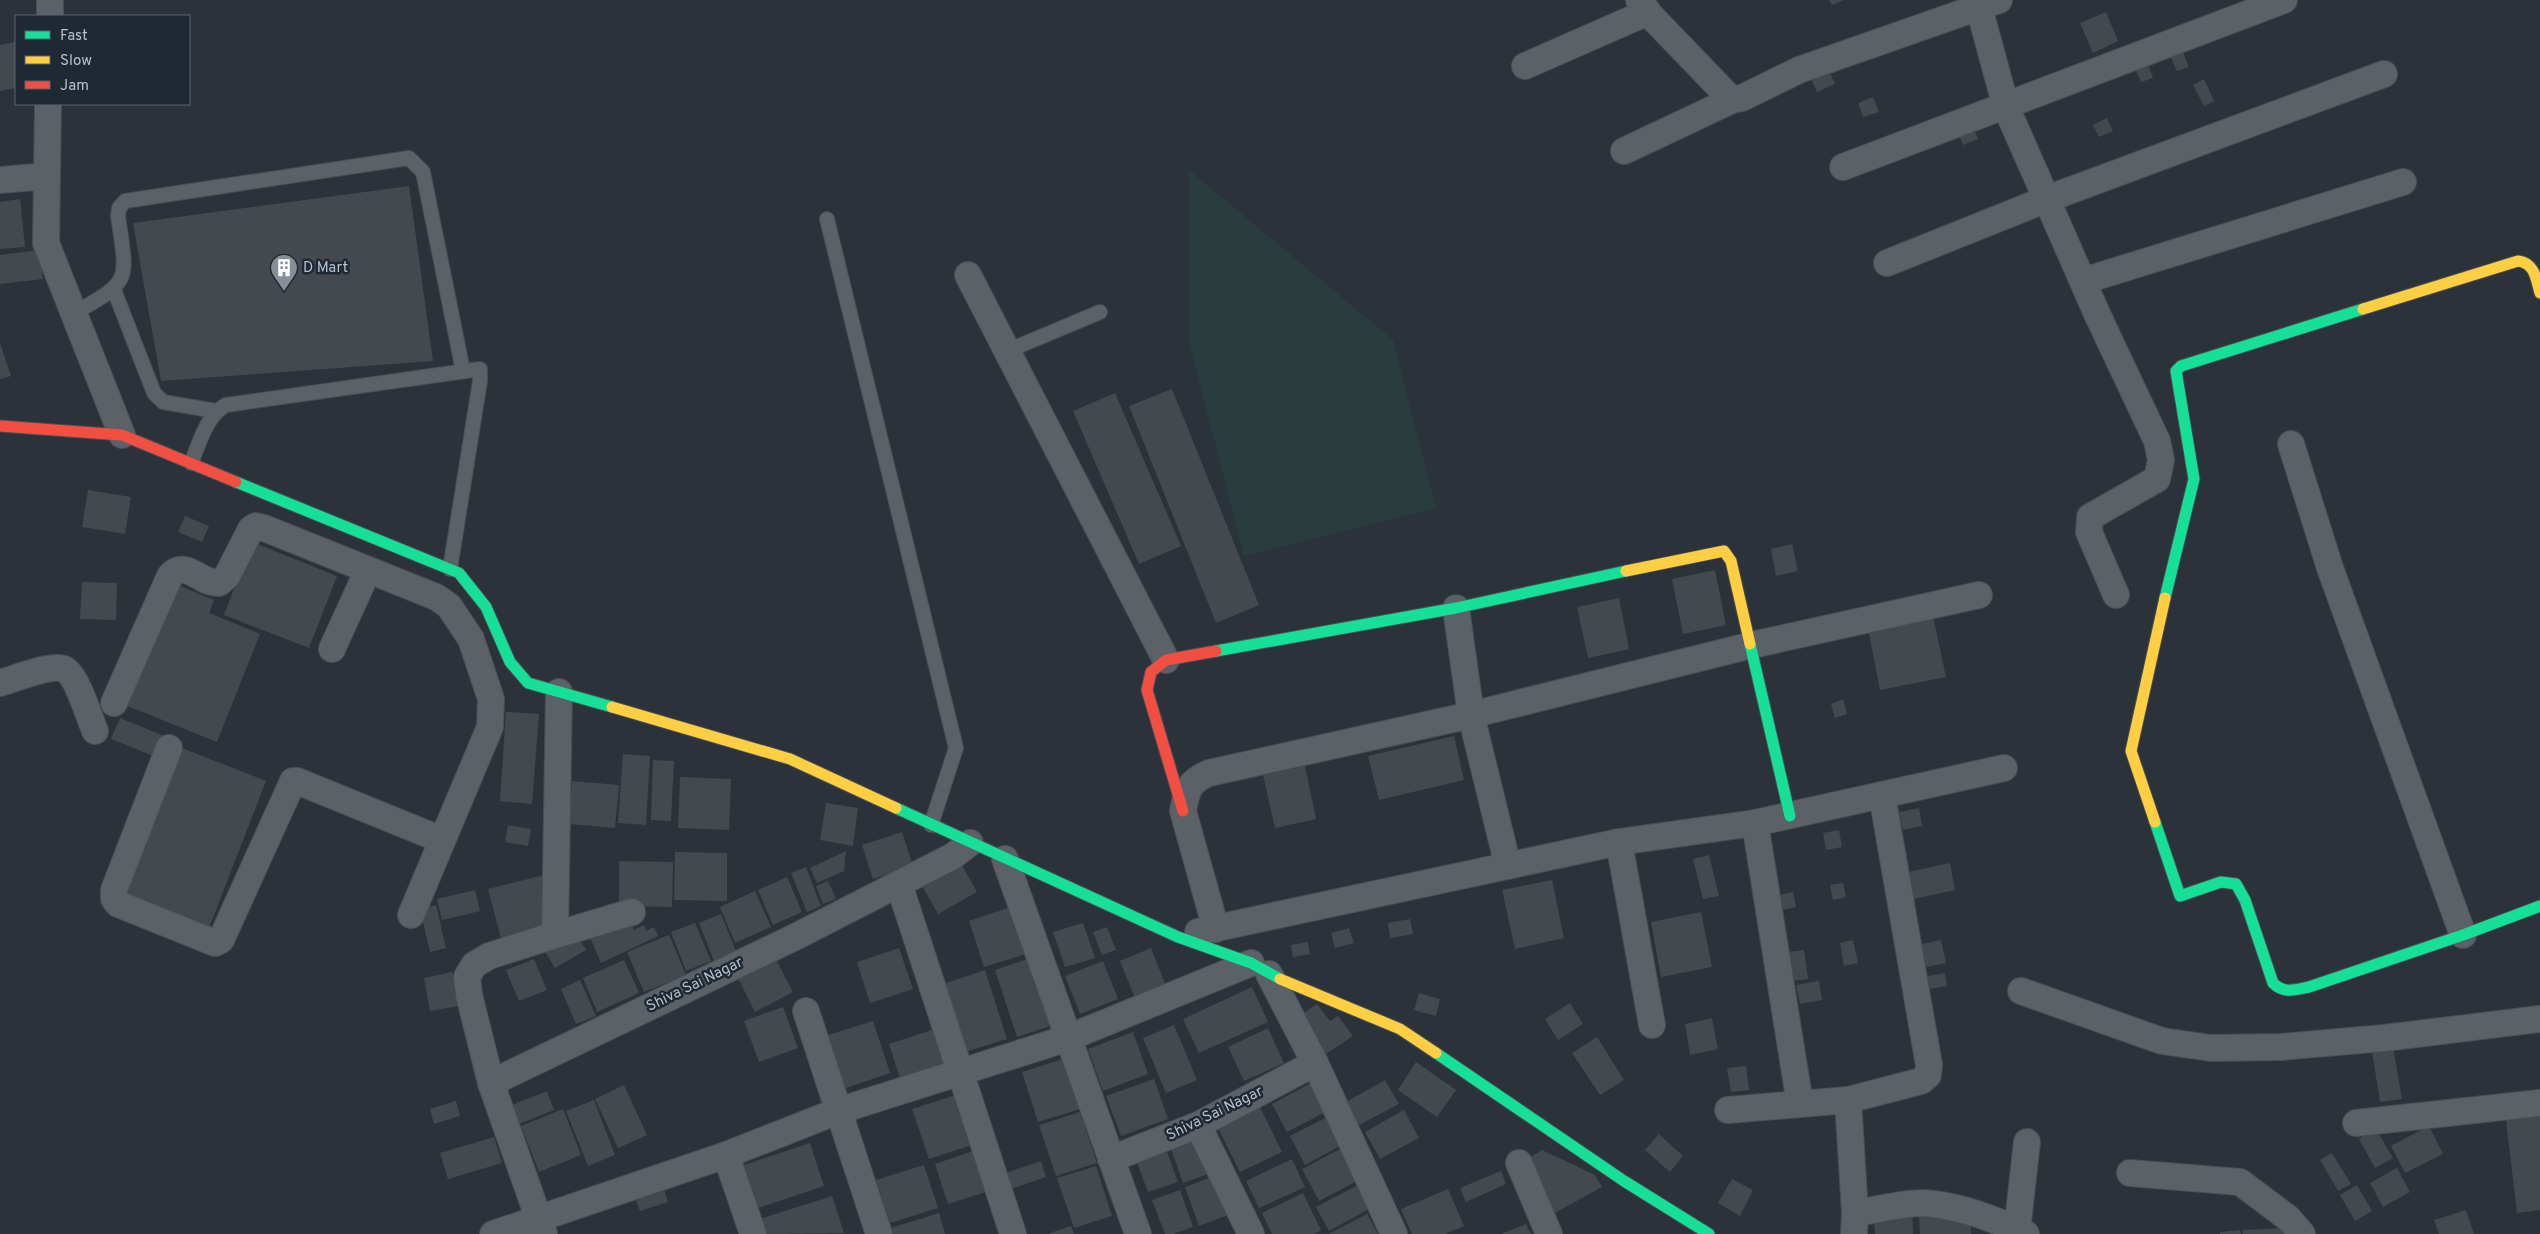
<svg xmlns="http://www.w3.org/2000/svg" width="2540" height="1234" viewBox="0 0 2540 1234" font-family="Overpass,sans-serif">
  <style>
    .green { fill: #293d3f }
    .building { fill: #44494f }
    .lines { fill: none; stroke-linecap: round; stroke-linejoin: round }
    .lane-casing { stroke: #4a4e54; stroke-width: 16 }
    .street-casing { stroke: #4a4e54; stroke-width: 28 }
    .fast-casing { stroke: #4a4e54; stroke-width: 13 }
    .slow-casing { stroke: #4a4e54; stroke-width: 13 }
    .jam-casing { stroke: #4a4e54; stroke-width: 13 }
    .lane { stroke: #5c6067; stroke-width: 14 }
    .street { stroke: #5c6067; stroke-width: 26 }
    .fast { stroke: #16e098; stroke-width: 11 }
    .slow { stroke: #ffcf43; stroke-width: 11 }
    .jam { stroke: #f24e42; stroke-width: 11 }
    .labels { text-anchor: middle; dominant-baseline: central; stroke-width: 5; stroke-linejoin: round; paint-order: stroke }
    .poi-label { font-size: 15px; fill: #b7bfca; stroke: #1f2934; text-anchor: start }
    .street-label { font-size: 15px; fill: #b7bfca; stroke: #1f2934 }
  </style>
  <rect width="100%" height="100%" fill="#2c3239"/>
  <path class="green" d="M1189,170L1393,340L1436,508L1244,556L1189,341Z"/>
  <g class="building">
    <path d="M1829,0H1844L1832,5Z"/>
    <path d="M2106,12L2118,41L2093,53L2080,23Z"/>
    <path d="M16,42V88L0,91V45Z"/>
    <path d="M2182,49L2189,67L2177,71L2170,55Z"/>
    <path d="M2147,62L2153,78L2141,82L2134,66Z"/>
    <path d="M1829,71L1835,84L1817,92L1811,79Z"/>
    <path d="M2204,79L2214,101L2204,106L2193,85Z"/>
    <path d="M1873,97L1879,112L1863,117L1858,103Z"/>
    <path d="M2107,118L2113,131L2099,137L2093,125Z"/>
    <path d="M1973,127L1978,139L1963,145L1958,133Z"/>
    <path d="M409,186L433,361L161,381L133,223Z"/>
    <path d="M20,199L25,247L0,249V202Z"/>
    <path d="M39,250L43,279L0,284V255Z"/>
    <path d="M0,343L11,376L0,379Z"/>
    <path d="M1172,389L1259,605L1216,623L1129,406Z"/>
    <path d="M1115,393L1181,546L1139,564L1073,411Z"/>
    <path d="M88,490L131,497L125,534L82,527Z"/>
    <path d="M185,516L209,526L202,542L178,532Z"/>
    <path d="M252,542L337,576L309,648L224,615Z"/>
    <path d="M1792,544L1798,571L1776,576L1771,549Z"/>
    <path d="M1715,570L1726,625L1683,634L1672,579Z"/>
    <path d="M82,582L117,583L116,620L80,619Z"/>
    <path d="M173,583L214,600L209,613L260,634L217,742L125,705Z"/>
    <path d="M1619,598L1629,649L1588,658L1577,607Z"/>
    <path d="M1933,616L1946,677L1880,690L1868,629Z"/>
    <path d="M1843,699L1847,714L1835,718L1831,704Z"/>
    <path d="M506,712L539,714L532,804L500,801Z"/>
    <path d="M120,718L164,736L156,757L111,739Z"/>
    <path d="M1454,736L1464,780L1379,800L1368,756Z"/>
    <path d="M177,746L266,781L209,928L120,893Z"/>
    <path d="M623,754L650,756L646,825L618,823Z"/>
    <path d="M653,760L674,761L671,821L651,820Z"/>
    <path d="M1305,766L1316,819L1275,828L1263,775Z"/>
    <path d="M680,777L731,779L729,830L678,828Z"/>
    <path d="M572,781L619,785L615,828L569,824Z"/>
    <path d="M826,803L858,808L853,846L820,840Z"/>
    <path d="M1919,808L1922,826L1903,830L1899,812Z"/>
    <path d="M508,825L531,829L528,846L505,842Z"/>
    <path d="M1839,830L1842,847L1826,850L1823,833Z"/>
    <path d="M902,832L913,866L873,879L862,845Z"/>
    <path d="M846,851L844,871L817,883L810,868Z"/>
    <path d="M675,852L727,853V901L674,900Z"/>
    <path d="M1709,855L1719,896L1703,899L1693,859Z"/>
    <path d="M959,860L977,892L938,914L920,882Z"/>
    <path d="M619,861L673,862L672,907L619,906Z"/>
    <path d="M1950,863L1955,890L1914,899L1908,872Z"/>
    <path d="M806,867L821,906L807,912L791,873Z"/>
    <path d="M544,875L550,924L501,938L488,889Z"/>
    <path d="M787,877L802,912L773,925L758,890Z"/>
    <path d="M1552,880L1564,938L1515,949L1502,890Z"/>
    <path d="M828,881L836,899L823,904L816,886Z"/>
    <path d="M1843,883L1846,897L1833,900L1830,885Z"/>
    <path d="M475,890L480,911L442,920L437,899Z"/>
    <path d="M755,891L771,927L735,943L720,907Z"/>
    <path d="M1793,892L1796,907L1782,910L1779,895Z"/>
    <path d="M436,905L446,948L430,952L420,909Z"/>
    <path d="M1010,907L1026,954L984,967L969,921Z"/>
    <path d="M1701,912L1712,967L1661,977L1651,922Z"/>
    <path d="M721,914L736,951L714,961L699,923Z"/>
    <path d="M1410,919L1413,934L1390,938L1388,923Z"/>
    <path d="M618,922L622,929L632,924L634,930L644,925L646,931L654,927L658,936L601,963L589,935Z"/>
    <path d="M695,923L711,961L686,971L671,932Z"/>
    <path d="M1083,923L1095,958L1065,967L1053,932Z"/>
    <path d="M1107,927L1116,950L1102,955L1093,932Z"/>
    <path d="M1349,928L1354,943L1335,948L1331,933Z"/>
    <path d="M576,934L586,950L555,968L545,952Z"/>
    <path d="M669,935L686,975L644,992L627,952Z"/>
    <path d="M1853,940L1858,963L1844,966L1840,943Z"/>
    <path d="M1941,940L1946,963L1922,968L1917,945Z"/>
    <path d="M1308,942L1310,954L1293,957L1291,945Z"/>
    <path d="M899,948L913,989L870,1003L857,962Z"/>
    <path d="M1151,948L1166,986L1135,998L1120,961Z"/>
    <path d="M1804,950L1808,979L1792,981L1787,952Z"/>
    <path d="M774,956L793,992L755,1012L737,976Z"/>
    <path d="M1031,958L1053,1025L1017,1037L995,970Z"/>
    <path d="M534,959L547,990L519,1001L506,970Z"/>
    <path d="M624,960L639,993L597,1012L583,978Z"/>
    <path d="M1103,961L1118,999L1080,1014L1065,976Z"/>
    <path d="M985,970L1007,1039L965,1052L943,984Z"/>
    <path d="M452,972L459,1006L430,1011L424,978Z"/>
    <path d="M1945,973L1947,986L1924,990L1922,977Z"/>
    <path d="M580,980L596,1016L576,1024L561,989Z"/>
    <path d="M1819,981L1822,1000L1800,1004L1796,985Z"/>
    <path d="M1252,987L1268,1022L1199,1053L1183,1019Z"/>
    <path d="M1419,993L1440,999L1436,1016L1414,1010Z"/>
    <path d="M1570,1003L1583,1024L1558,1040L1545,1019Z"/>
    <path d="M1317,1004L1330,1021L1338,1016L1353,1036L1323,1056L1296,1018Z"/>
    <path d="M783,1007L798,1048L759,1062L744,1021Z"/>
    <path d="M1712,1018L1718,1049L1690,1055L1685,1024Z"/>
    <path d="M873,1021L890,1073L843,1089L825,1036Z"/>
    <path d="M1174,1025L1197,1080L1166,1093L1143,1038Z"/>
    <path d="M938,1028L949,1062L900,1078L889,1044Z"/>
    <path d="M1268,1028L1284,1063L1244,1081L1228,1047Z"/>
    <path d="M1133,1032L1148,1074L1103,1091L1088,1049Z"/>
    <path d="M1597,1037L1624,1080L1600,1095L1572,1053Z"/>
    <path d="M2392,1041L2402,1099L2380,1102L2371,1044Z"/>
    <path d="M1063,1059L1080,1109L1038,1122L1022,1072Z"/>
    <path d="M1416,1062L1456,1090L1437,1117L1398,1090Z"/>
    <path d="M1746,1066L1749,1090L1731,1092L1727,1068Z"/>
    <path d="M1154,1079L1168,1119L1121,1136L1106,1096Z"/>
    <path d="M1385,1080L1399,1104L1359,1125L1346,1102Z"/>
    <path d="M1311,1083L1327,1111L1287,1132L1272,1104Z"/>
    <path d="M624,1085L647,1135L618,1148L595,1099Z"/>
    <path d="M547,1091L554,1110L519,1124L512,1105Z"/>
    <path d="M956,1095L972,1145L929,1159L912,1109Z"/>
    <path d="M594,1100L615,1155L588,1166L566,1111Z"/>
    <path d="M456,1101L460,1116L434,1124L430,1109Z"/>
    <path d="M1258,1103L1282,1152L1240,1172L1216,1124Z"/>
    <path d="M563,1109L581,1155L539,1172L521,1126Z"/>
    <path d="M1404,1110L1419,1138L1380,1159L1365,1132Z"/>
    <path d="M1080,1112L1097,1163L1056,1176L1039,1125Z"/>
    <path d="M1329,1116L1344,1144L1305,1165L1290,1136Z"/>
    <path d="M2540,1116V1210L2517,1213L2506,1120Z"/>
    <path d="M2429,1126L2443,1154L2405,1173L2391,1146Z"/>
    <path d="M2376,1129L2393,1158L2375,1168L2359,1139Z"/>
    <path d="M1659,1134L1683,1156L1670,1172L1645,1150Z"/>
    <path d="M494,1137L502,1163L448,1179L440,1153Z"/>
    <path d="M1194,1137L1208,1174L1183,1183L1170,1146Z"/>
    <path d="M810,1143L824,1186L758,1208L744,1165Z"/>
    <path d="M1342,1148L1359,1180L1319,1201L1302,1169Z"/>
    <path d="M1166,1149L1178,1182L1148,1192L1136,1160Z"/>
    <path d="M1542,1150L1595,1175L1602,1187L1555,1213L1526,1160Z"/>
    <path d="M973,1151L986,1192L948,1204L935,1164Z"/>
    <path d="M2332,1153L2351,1184L2338,1191L2320,1160Z"/>
    <path d="M1292,1159L1305,1187L1259,1208L1246,1181Z"/>
    <path d="M1041,1161L1046,1177L1008,1190L1003,1174Z"/>
    <path d="M924,1165L938,1208L890,1223L876,1180Z"/>
    <path d="M1096,1166L1112,1216L1074,1228L1057,1178Z"/>
    <path d="M2397,1168L2410,1192L2383,1207L2370,1183Z"/>
    <path d="M1501,1171L1506,1184L1466,1202L1460,1188Z"/>
    <path d="M1217,1175L1231,1214L1199,1226L1185,1187Z"/>
    <path d="M1732,1179L1753,1190L1740,1216L1718,1203Z"/>
    <path d="M1358,1185L1371,1208L1329,1231L1316,1207Z"/>
    <path d="M2357,1185L2372,1211L2355,1221L2340,1195Z"/>
    <path d="M663,1186L668,1202L640,1211L634,1195Z"/>
    <path d="M1448,1189L1464,1226L1445,1234H1412L1401,1209Z"/>
    <path d="M1180,1190L1193,1227L1173,1234H1165L1152,1200Z"/>
    <path d="M1303,1193L1321,1230L1314,1234H1272L1262,1213Z"/>
    <path d="M832,1196L844,1233L765,1234L760,1219Z"/>
    <path d="M1912,1209L1913,1234H1875L1873,1212Z"/>
    <path d="M2466,1210L2474,1234H2439L2434,1220Z"/>
    <path d="M939,1213L945,1234H893L891,1228Z"/>
    <path d="M1367,1214L1378,1234H1328Z"/>
    <path d="M1970,1214L1971,1234H1920L1919,1217Z"/>
    <path d="M1526,1224L1531,1234H1501Z"/>
    <path d="M1071,1226L1074,1234H1047Z"/>
    <path d="M2282,1228L2283,1234H2243V1230Z"/>
    <path d="M2240,1230L2241,1234H2220V1232Z"/>
  </g>
  <g class="lines">
    <defs>
      <g id="lane">
        <path d="M827,219L956,748L931,825"/>
        <path d="M114,290L154,393L163,402L216,411"/>
        <path d="M74,313C133,281 127,280 118,216L119,208L125,201L409,158L423,172L463,371"/>
        <path d="M1007,351L1100,312"/>
        <path d="M191,463C200,442 206,416 226,405L480,369V381L450,569"/>
      </g>
      <g id="street">
        <path d="M1639,0L1651,16L1729,97L1734,99L1742,98L1799,70L1999,0"/>
        <path d="M1977,0L2006,107L2098,316L2157,441L2161,460L2157,479L2090,517L2089,532L2116,595"/>
        <path d="M50,16V0"/>
        <path d="M1525,66L1648,12"/>
        <path d="M48,104L46,243L122,435"/>
        <path d="M1624,151L1734,99"/>
        <path d="M1843,167L2284,0"/>
        <path d="M0,180L47,176"/>
        <path d="M1887,263L2047,199L2384,74"/>
        <path d="M968,275L1166,660"/>
        <path d="M2083,281L2403,182"/>
        <path d="M2291,444L2330,568L2463,935"/>
        <path d="M1456,608L1471,715L1508,866"/>
        <path d="M332,649L368,570"/>
        <path d="M0,683C14,679 51,664 64,669C77,675 89,717 95,731"/>
        <path d="M559,692L555,935L632,912"/>
        <path d="M114,703L170,576C186,558 200,584 219,583L227,576L251,529L256,526L264,528L436,597L449,606L471,639L491,699L490,727L411,915"/>
        <path d="M169,748L114,890V899L118,904L215,943L221,940L293,781H297L442,840"/>
        <path d="M1755,823L1800,1104"/>
        <path d="M1619,842L1652,1025"/>
        <path d="M1005,859L1138,1234"/>
        <path d="M899,884L1013,1234"/>
        <path d="M1216,929L1183,811C1187,790 1188,782 1209,773L1471,715L1752,645L1979,595"/>
        <path d="M1198,932L1619,842L1755,823L2004,768"/>
        <path d="M1269,974L1315,1063L1394,1234"/>
        <path d="M2021,991L2162,1041L2211,1048L2281,1047L2384,1038L2540,1019"/>
        <path d="M806,1011L879,1234"/>
        <path d="M491,1083L795,937L953,856L970,843"/>
        <path d="M1848,1100L1921,1081L1928,1075L1929,1065L1882,795"/>
        <path d="M1728,1110L1848,1100L1855,1213L1854,1234"/>
        <path d="M2356,1123L2540,1103"/>
        <path d="M1198,1125L1251,1234"/>
        <path d="M726,1155L753,1234"/>
        <path d="M1111,1159L1198,1125L1315,1063"/>
        <path d="M1519,1163L1549,1234"/>
        <path d="M2130,1173L2240,1182L2288,1218L2302,1234"/>
        <path d="M1855,1213C1877,1210 1902,1203 1923,1203C1958,1205 1995,1219 2026,1234"/>
        <path d="M2017,1230L2027,1142"/>
        <path d="M493,1234L726,1155L838,1111L1068,1038L1251,963"/>
        <path d="M544,1234L491,1083L469,995L467,977L474,965L489,956L555,935"/>
      </g>
      <g id="fast">
        <path d="M236,482L459,573L486,607L510,662L528,683L612,707"/>
        <path d="M2165,598L2194,479L2176,371L2181,366L2363,309"/>
        <path d="M1750,644L1790,816"/>
        <path d="M1216,651L1456,608L1626,571"/>
        <path d="M896,808L1178,937L1251,963L1280,979"/>
        <path d="M2155,822L2180,896L2221,882L2236,884L2245,900L2273,983C2284,994 2295,990 2309,987L2463,935L2540,906"/>
        <path d="M1436,1053L1624,1181L1709,1234"/>
      </g>
      <g id="slow">
        <path d="M2363,309L2518,261C2535,263 2536,279 2540,293"/>
        <path d="M1626,571L1724,551L1731,561L1750,644"/>
        <path d="M612,707L790,759L896,808"/>
        <path d="M2155,822L2131,751L2165,598"/>
        <path d="M1280,979L1400,1029L1436,1053"/>
      </g>
      <g id="jam">
        <path d="M0,426L122,435L236,482"/>
        <path d="M1183,811L1147,690L1151,672L1166,660L1216,651"/>
      </g>
    </defs>
    <use href="#lane" class="lane-casing"/>
    <use href="#street" class="street-casing"/>
    <use href="#fast" class="fast-casing"/>
    <use href="#slow" class="slow-casing"/>
    <use href="#jam" class="jam-casing"/>
    <use href="#lane" class="lane"/>
    <use href="#street" class="street"/>
    <use href="#fast" class="fast"/>
    <use href="#slow" class="slow"/>
    <use href="#jam" class="jam"/>
  </g>
  <defs>
    <symbol id="building-pin" viewBox="-11 -11 22 30"><path d="M0 17L-7.5 6A9.5 9.5 0 1 1 7.5 6Z" fill="#868e97" stroke="#1f2934"/><path d="M-4-6H4V6H1V3H-1V6H-4ZM-2.5-4.3h1.7v1.8h-1.7ZM.8-4.3h1.7v1.8H.8ZM-2.5-1h1.7V.8h-1.7ZM.8-1h1.7V.8H.8Z" fill="#fff"/></symbol>
  </defs>
  <g fill-rule="evenodd">
    <use href="#building-pin" x="268" y="252" width="32" height="43"/>
  </g>
  <g class="labels">
    <g class="poi-label">
      <text x="303" y="268">D Mart</text>
    </g>
    <g class="street-label">
      <text transform="translate(695 985) rotate(-26)">Shiva Sai Nagar</text>
      <text transform="translate(1215 1114) rotate(-26)">Shiva Sai Nagar</text>
    </g>
  </g>
  <rect x="15" y="15" width="175" height="90" fill="#1f2934" stroke="#5c6570"/>
  <rect x="25" y="31" width="25" height="8" fill="#16e098" stroke="#5c6570"/>
  <text x="60" y="40" font-size="15" fill="#b7bfca">Fast</text>
  <rect x="25" y="56" width="25" height="8" fill="#ffcf43" stroke="#5c6570"/>
  <text x="60" y="65" font-size="15" fill="#b7bfca">Slow</text>
  <rect x="25" y="81" width="25" height="8" fill="#f24e42" stroke="#5c6570"/>
  <text x="60" y="90" font-size="15" fill="#b7bfca">Jam</text>
</svg>
